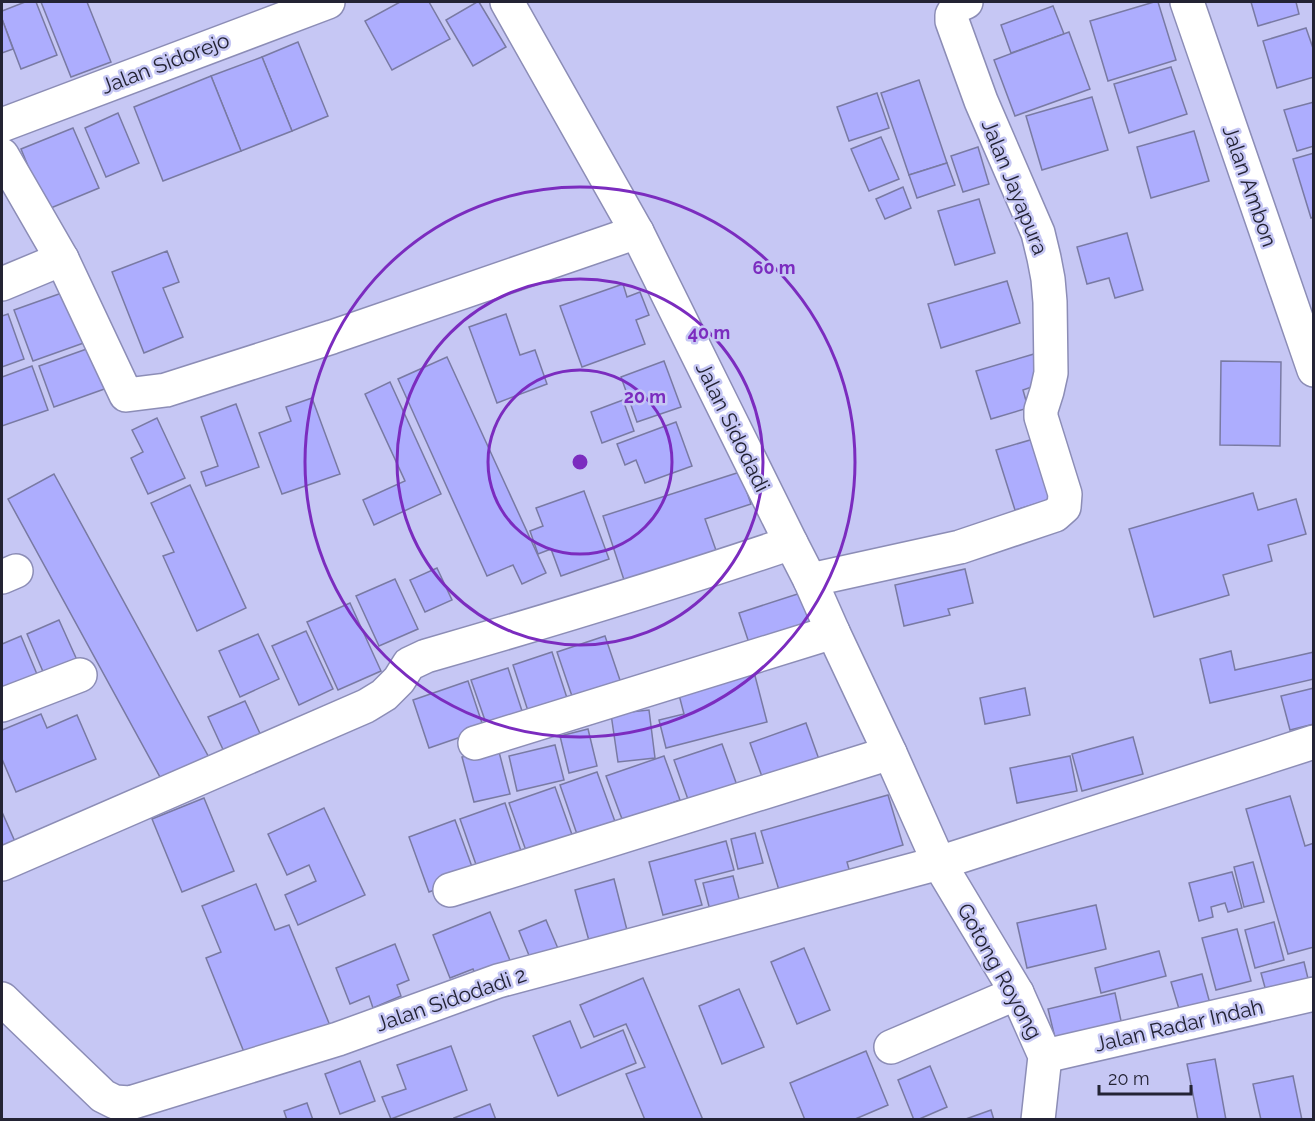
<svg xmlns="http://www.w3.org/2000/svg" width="1315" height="1121" viewBox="0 0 1315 1121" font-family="Raleway,sans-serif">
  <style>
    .building { fill: #adadfe; stroke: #797aa3; stroke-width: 1.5 }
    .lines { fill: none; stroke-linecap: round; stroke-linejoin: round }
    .minor-casing { stroke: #8c8db6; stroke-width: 36 }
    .minor { stroke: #fff; stroke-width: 33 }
    .ring { fill: none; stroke: #7b2cbf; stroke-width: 3 }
    .labels { text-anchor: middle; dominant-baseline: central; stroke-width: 5; stroke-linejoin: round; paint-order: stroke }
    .street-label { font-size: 21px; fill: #232334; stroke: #c6c7f4 }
    .centre { fill: #7b2cbf; stroke: #c6c7f4; stroke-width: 3 }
    .ring-label { font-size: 18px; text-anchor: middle; font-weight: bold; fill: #7b2cbf; stroke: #c6c7f4; stroke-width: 5; stroke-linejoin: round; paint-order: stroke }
  </style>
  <rect width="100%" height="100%" fill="#c6c7f4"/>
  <g class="building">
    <path d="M25,2H36L57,55L21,69L2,19V11Z"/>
    <path d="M41,2H87L111,62L71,77Z"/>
    <path d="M400,2H429L450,39L392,70L365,21Z"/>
    <path d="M477,2H479L506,47L473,66L446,20Z"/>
    <path d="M1154,2H1158L1176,60L1108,81L1090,21Z"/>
    <path d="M1251,2H1296L1299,14L1258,26Z"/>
    <path d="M1053,6L1064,34L1011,53L1001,25Z"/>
    <path d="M2,19L13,49L2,53Z"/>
    <path d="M1306,28L1314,51V77L1277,88L1263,41Z"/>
    <path d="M1069,32L1090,89L1015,116L994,60Z"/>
    <path d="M298,42L328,116L292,131L262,57Z"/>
    <path d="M262,57L292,131L241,151L211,76Z"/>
    <path d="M1171,67L1187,114L1129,133L1114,84Z"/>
    <path d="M211,76L241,151L163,181L134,107Z"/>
    <path d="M919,80L947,163L909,175L881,93Z"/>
    <path d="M877,93L889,128L849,141L837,107Z"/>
    <path d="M1092,97L1108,150L1042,170L1026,116Z"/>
    <path d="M1314,102V146L1297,151L1284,110Z"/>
    <path d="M118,113L139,163L106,177L85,128Z"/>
    <path d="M73,128L99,188L46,210L21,149Z"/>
    <path d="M1194,131L1209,181L1151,198L1137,147Z"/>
    <path d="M881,137L899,179L869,191L851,149Z"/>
    <path d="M978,147L989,184L963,192L951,156Z"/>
    <path d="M1314,153V217L1311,218L1293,159Z"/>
    <path d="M947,163L955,185L917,198L909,175Z"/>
    <path d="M903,187L911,208L885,219L876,199Z"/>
    <path d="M979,199L995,253L955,265L938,211Z"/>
    <path d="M1127,233L1143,290L1115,298L1109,278L1087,284L1077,247Z"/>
    <path d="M167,251L179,282L163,288L183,337L144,353L112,272Z"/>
    <path d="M1007,281L1020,323L941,348L928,304Z"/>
    <path d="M623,284L627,297L640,292L649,315L636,320L645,344L582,367L560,306Z"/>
    <path d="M73,289L92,340L33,361L14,310Z"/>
    <path d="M8,314L24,359L2,367V316Z"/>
    <path d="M506,314L520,355L535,350L547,384L497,403L469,327Z"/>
    <path d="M95,346L110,387L54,407L39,366Z"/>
    <path d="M1034,354L1043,383L1023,390L1028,408L991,419L976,371Z"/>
    <path d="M447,357L546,573L522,584L513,565L487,576L398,379Z"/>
    <path d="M664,361L681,407L637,422L621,377Z"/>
    <path d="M1221,361L1281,362L1280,446L1220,445Z"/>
    <path d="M32,366L48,410L2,426V377Z"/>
    <path d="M390,382L441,494L374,525L363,500L405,481L365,394Z"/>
    <path d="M312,398L340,474L282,494L259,433L291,421L286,407Z"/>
    <path d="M623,400L634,431L602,443L591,412Z"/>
    <path d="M236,404L259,467L206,486L201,472L218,466L201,417Z"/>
    <path d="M157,418L185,478L148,494L131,458L143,452L132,430Z"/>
    <path d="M676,422L692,466L645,483L636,460L625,465L617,444Z"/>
    <path d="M1037,438L1055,498L1015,510L996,450Z"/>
    <path d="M740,472L751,504L705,519L718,556L626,586L603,516Z"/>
    <path d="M54,474L212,763L166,788L8,499Z"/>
    <path d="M190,485L246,608L197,631L163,556L174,552L151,503Z"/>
    <path d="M584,491L609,559L561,576L551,549L538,554L530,531L543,526L536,508Z"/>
    <path d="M1253,493L1258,510L1296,499L1306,534L1268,545L1272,561L1223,575L1229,595L1154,617L1129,529Z"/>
    <path d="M437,568L452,600L425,612L410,580Z"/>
    <path d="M965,569L973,603L948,609L950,615L904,626L895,585Z"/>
    <path d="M395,579L418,629L379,646L356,596Z"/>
    <path d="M810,590L822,626L751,649L739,613Z"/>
    <path d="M350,603L381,671L338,690L307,622Z"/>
    <path d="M59,620L77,660L44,674L27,634Z"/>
    <path d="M306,631L333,689L299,705L272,646Z"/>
    <path d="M258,634L279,679L240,697L219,651Z"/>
    <path d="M21,636L39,679L2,695V644Z"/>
    <path d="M605,636L622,686L574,702L557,652Z"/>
    <path d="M1231,651L1235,670L1314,652V679L1210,703L1200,659Z"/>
    <path d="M552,652L568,701L529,714L513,665Z"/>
    <path d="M508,668L524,717L488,729L471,680Z"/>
    <path d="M754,672L767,722L666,748L659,720L684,714L678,691Z"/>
    <path d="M468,681L484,729L429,748L413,700Z"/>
    <path d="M1025,688L1030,715L985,724L980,698Z"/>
    <path d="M1314,688V724L1290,730L1281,696Z"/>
    <path d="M245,701L263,740L226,756L208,717Z"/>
    <path d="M649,710L655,758L618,762L611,714Z"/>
    <path d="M41,714L47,728L77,715L96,759L16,792L2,759V730Z"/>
    <path d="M806,723L821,765L765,785L750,743Z"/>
    <path d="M588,729L597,766L569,773L560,736Z"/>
    <path d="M1133,737L1143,774L1082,791L1072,754Z"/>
    <path d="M722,744L738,788L690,805L674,760Z"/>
    <path d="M555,745L564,780L517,791L509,756Z"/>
    <path d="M498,748L510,794L474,802L462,757Z"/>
    <path d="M664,756L680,800L646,813L625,827L606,776Z"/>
    <path d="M1070,756L1077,791L1017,803L1010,768Z"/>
    <path d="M597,772L617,827L579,840L560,785Z"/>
    <path d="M555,787L575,843L529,859L509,803Z"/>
    <path d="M888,795L903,845L847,862L852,880L782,900L761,831Z"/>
    <path d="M1290,796L1305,846L1314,843V947L1288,954L1246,809Z"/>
    <path d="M204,798L234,871L182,892L152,819Z"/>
    <path d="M505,803L523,857L479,873L460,819Z"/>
    <path d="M324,808L365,895L298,925L285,895L316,881L309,865L287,875L268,834Z"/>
    <path d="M2,812L16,844L2,851Z"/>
    <path d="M455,820L475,875L429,892L409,837Z"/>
    <path d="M755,833L763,863L738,869L731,839Z"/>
    <path d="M726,841L734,870L695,880L702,905L663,915L649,862Z"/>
    <path d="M1253,862L1264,902L1244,907L1234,867Z"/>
    <path d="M1232,872L1242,908L1228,912L1225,903L1211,907L1213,917L1199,921L1189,883Z"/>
    <path d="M733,876L742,910L712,918L703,883Z"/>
    <path d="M614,879L629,938L591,948L575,890Z"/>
    <path d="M256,884L275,930L289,925L331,1028L248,1062L206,958L221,952L202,906Z"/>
    <path d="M1096,905L1106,949L1027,968L1017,923Z"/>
    <path d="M490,912L512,965L477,979L473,969L450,978L433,935Z"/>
    <path d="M546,920L562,958L535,970L519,931Z"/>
    <path d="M1274,922L1284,960L1255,968L1245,930Z"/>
    <path d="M1237,929L1251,981L1216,990L1202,938Z"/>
    <path d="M395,944L409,980L397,985L401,996L373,1008L369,996L350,1004L336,968Z"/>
    <path d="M804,948L830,1010L797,1024L771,962Z"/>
    <path d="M1159,951L1166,976L1101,993L1095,968Z"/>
    <path d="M1304,962L1311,991L1269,1002L1261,973Z"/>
    <path d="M1202,974L1212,1011L1182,1019L1171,982Z"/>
    <path d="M643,978L703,1120H645L626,1074L645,1067L626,1024L594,1037L580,1005Z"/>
    <path d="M739,989L764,1047L722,1064L699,1006Z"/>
    <path d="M1115,993L1123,1030L1057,1046L1048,1009Z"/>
    <path d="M570,1021L581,1048L623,1030L636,1063L558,1096L533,1036Z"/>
    <path d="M451,1046L467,1090L391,1119L382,1097L406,1089L397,1065Z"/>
    <path d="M866,1051L888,1105L853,1120H805L790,1083Z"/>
    <path d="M1215,1059L1226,1120H1198L1187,1064Z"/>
    <path d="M360,1061L375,1101L340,1114L325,1074Z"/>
    <path d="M930,1066L947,1107L917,1120H914L898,1080Z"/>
    <path d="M1293,1076L1302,1120H1261L1253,1084Z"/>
    <path d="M307,1103L313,1120H287L284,1111Z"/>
    <path d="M490,1104L496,1120H455L454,1118Z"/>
    <path d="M991,1110L994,1120H963Z"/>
  </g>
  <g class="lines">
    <defs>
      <g id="minor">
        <path d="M507,2L637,232L791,543L810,580L833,632L890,753L939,863L1017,993L1045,1056L1038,1120"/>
        <path d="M1187,2L1314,370"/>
        <path d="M2,125L328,2"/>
        <path d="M2,155L62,259L126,395L166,390L332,337L637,232"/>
        <path d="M2,284L62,259"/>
        <path d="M2,577L16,571"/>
        <path d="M810,580L960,547L1055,515L1064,507L1065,494L1041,417V410L1047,391L1051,373L1050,302L1048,279L1044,258L1038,233L981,101L952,21V15L957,6L966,2"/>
        <path d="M2,705L80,675"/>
        <path d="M475,743L833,632"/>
        <path d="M2,864L366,706L384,695L399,680L409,664L426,656C548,621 670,584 791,543"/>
        <path d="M450,890L890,753"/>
        <path d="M2,999L103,1096L115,1102L130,1103L338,1039L498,981L939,863L1314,742"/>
        <path d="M891,1047L1017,993"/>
        <path d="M1045,1056L1314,994"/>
      </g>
    </defs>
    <use href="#minor" class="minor-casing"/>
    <use href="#minor" class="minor"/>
  </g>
  <g class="ring">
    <circle cx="580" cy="462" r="92"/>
    <circle cx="580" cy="462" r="183"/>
    <circle cx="580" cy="462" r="275"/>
  </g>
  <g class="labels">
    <g class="street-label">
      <text transform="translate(165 63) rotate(-21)">Jalan Sidorejo</text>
      <text transform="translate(1250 186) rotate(71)">Jalan Ambon</text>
      <text transform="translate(1015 187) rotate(68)">Jalan Jayapura</text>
      <text transform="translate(733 427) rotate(64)">Jalan Sidodadi</text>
      <text transform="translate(1000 971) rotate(61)">Gotong Royong</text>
      <text transform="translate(451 999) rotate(-19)">Jalan Sidodadi 2</text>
      <text transform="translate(1179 1025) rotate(-13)">Jalan Radar Indah</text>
    </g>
  </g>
  <circle cx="580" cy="462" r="9" class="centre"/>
  <g class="ring-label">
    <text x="774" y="274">60 m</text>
    <text x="709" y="339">40 m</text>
    <text x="645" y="403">20 m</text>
  </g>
  <rect width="1315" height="1121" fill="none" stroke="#232334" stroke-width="6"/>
  <path d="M1099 1085v9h92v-9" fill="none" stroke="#232334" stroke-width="3"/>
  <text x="1108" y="1085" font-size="18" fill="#232334" stroke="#c6c7f4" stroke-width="4.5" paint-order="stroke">20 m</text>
</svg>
